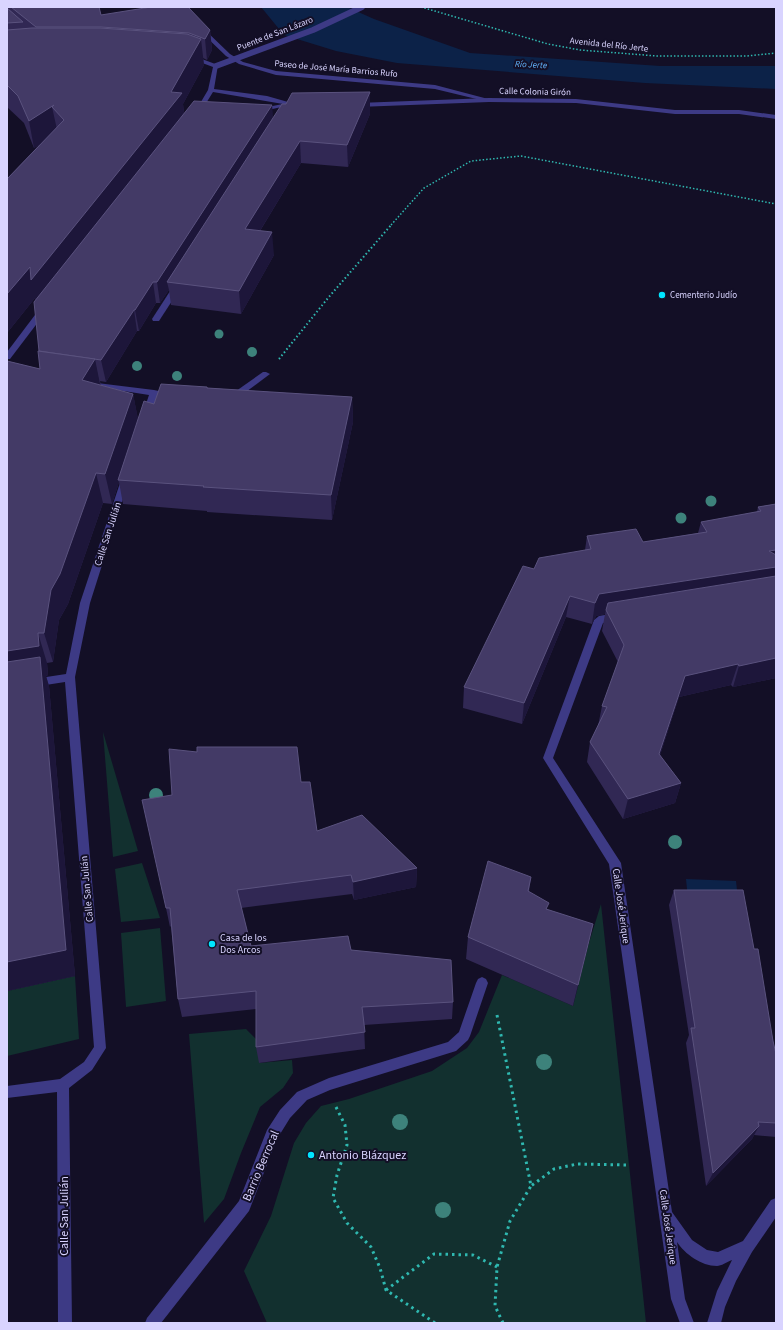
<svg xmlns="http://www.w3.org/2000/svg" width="783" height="1330" viewBox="0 0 783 1330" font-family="'Source Sans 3',sans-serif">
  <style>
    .green { fill: #12302f }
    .water { fill: #0c2248 }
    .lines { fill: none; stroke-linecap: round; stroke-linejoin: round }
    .path-far2 { stroke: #2fb8b0; stroke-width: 1.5; stroke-dasharray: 1.5 2; stroke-linecap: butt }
    .path-far1 { stroke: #2fb8b0; stroke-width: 2; stroke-dasharray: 1.5 2.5; stroke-linecap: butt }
    .path { stroke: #2fb8b0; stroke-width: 3; stroke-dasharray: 2.5 4; stroke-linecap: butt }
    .pedestrian { fill: #3d3a85; fill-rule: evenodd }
    .minor { fill: #3d3a85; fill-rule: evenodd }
    .minor-bridge { stroke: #3d3a85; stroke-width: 6 }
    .tree { fill: #3d827b }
    .wall { fill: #312854 }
    .shaded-wall { fill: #1d163a }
    .building { fill: #433a66; stroke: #5a527e }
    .poi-dot { fill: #00e5ff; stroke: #130f26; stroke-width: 1.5 }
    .labels { text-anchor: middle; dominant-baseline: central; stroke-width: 4; stroke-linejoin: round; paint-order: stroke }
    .far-street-label { font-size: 9px; fill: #d9d4ff; stroke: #130f26 }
    .far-water-label { font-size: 9px; font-style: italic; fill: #62b6ff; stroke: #130f26 }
    .far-poi-label { font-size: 9px; fill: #d9d4ff; stroke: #130f26; text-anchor: start }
    .street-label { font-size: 10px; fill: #d9d4ff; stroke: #130f26 }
    .poi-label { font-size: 10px; fill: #d9d4ff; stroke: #130f26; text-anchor: start }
    .near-poi-label { font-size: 12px; fill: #d9d4ff; stroke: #130f26; text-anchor: start }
    .near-street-label { font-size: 12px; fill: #d9d4ff; stroke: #130f26 }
  </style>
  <rect width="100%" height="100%" fill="#130f26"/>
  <g class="green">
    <path d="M103,732L138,851L113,857Z"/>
    <path d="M142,863L160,918L121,922L115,869Z"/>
    <path d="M601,904L646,1323H267L244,1271L271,1216L294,1143L306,1123L321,1106L349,1099L432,1071L467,1048L479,1032L502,975L573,1006L588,946Z"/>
    <path d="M160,928L166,1001L126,1007L121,933Z"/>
    <path d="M75,976L79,1039L7,1056V991Z"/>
    <path d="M246,1029L259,1042V1063L292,1060L293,1073L283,1088L260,1107L241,1153L224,1199L204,1223L189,1034Z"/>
  </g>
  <g class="water">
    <path d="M261,7H347L374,19L470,53L660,66H776V89L645,83L397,63L336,51L284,35Z"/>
    <path d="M686,879L736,881L738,899H688Z"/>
  </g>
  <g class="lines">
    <g class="path-far2">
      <path d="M421,7L548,44L580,50L657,56H747L776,53"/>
      <path d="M391,225L424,188L471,161L521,156L776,204"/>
    </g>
    <path class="path-far1" d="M279,359L328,298L392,224"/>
    <g class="path">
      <path d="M497,1015L531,1186L554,1169L577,1164L629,1165"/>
      <path d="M336,1107L345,1125L347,1145L337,1175L333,1198L347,1223L371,1247L380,1268L386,1290L435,1323"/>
      <path d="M386,1290L434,1254L473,1255L497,1267"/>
      <path d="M503,1323L495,1306L497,1267L510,1221L531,1186"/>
    </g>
    <path class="pedestrian" d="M199,28H203L230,54L243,62L276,71L435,85L492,100L489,102L435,89L276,75L239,64L226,56L199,30Z"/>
    <g class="minor">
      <path d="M191,55L218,65L214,89L267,96L295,104L259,112L257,111V109L283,104L213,92L200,113H196L195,112L208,90L213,67L189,58L188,57Z"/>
      <path d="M489,98L576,99L675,110H739L776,115V119L739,114H675L576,103L489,102L358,107L355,105L358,103Z"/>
      <path d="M174,285H177L181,287L159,321H153L152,319Z"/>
      <path d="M41,307H44L48,309L10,359H7V352Z"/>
      <path d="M263,372H266L270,374L235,400H229L228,398L229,396Z"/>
      <path d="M89,382L154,390L163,392L164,394L163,396H157L150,416L146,419L142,416L149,395L92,386L88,384Z"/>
      <path d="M125,477L129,480L90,603L75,677L106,1048L92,1070L69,1088L72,1323H58L57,1092L7,1098V1086L60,1079L84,1062L94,1047L65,682L7,691V683L66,674L80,603L121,480Z"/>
      <path d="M616,613L619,614L621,617L619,620L603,623L553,758L621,863L672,1212L692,1240L707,1250L718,1252L743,1241L771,1200L776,1198V1217L752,1252L736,1281L725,1307L721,1323H707L717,1291L732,1260C727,1262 721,1266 717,1266C701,1266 685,1254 677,1242L685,1299L694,1323H680L671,1299L609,864L543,758L594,620L599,616Z"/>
      <path d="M482,977L486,979L488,983L470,1036L468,1040L456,1051L330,1090L307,1100L290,1118L277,1139L249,1211L161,1323H145L147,1318L239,1201L267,1130L280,1110L297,1092L329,1078L448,1042L459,1032L476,983L478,979Z"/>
    </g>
    <path class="minor-bridge" d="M216,66L313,30L362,7"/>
  </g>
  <g class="tree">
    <circle cx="219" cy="334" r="4.5"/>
    <circle cx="252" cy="352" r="5"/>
    <circle cx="137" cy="366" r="5"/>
    <circle cx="177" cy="376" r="5"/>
    <circle cx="711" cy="501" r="5.5"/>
    <circle cx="681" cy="518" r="5.5"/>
    <circle cx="156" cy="795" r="7"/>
    <circle cx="675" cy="842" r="7"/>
    <circle cx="544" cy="1062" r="8"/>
    <circle cx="400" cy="1122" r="8"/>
    <circle cx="443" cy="1210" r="8"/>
  </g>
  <g class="wall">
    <path d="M7,7H99L101,15L210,30L212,50L207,60L203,58L204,65L183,104L184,113L273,118L370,114L348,167L301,163L260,231L274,255L241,314L171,305L169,290L160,303H156L139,331H137L106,382L100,381L101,385L133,394L138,420L154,404L207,387L208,388L352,397L353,422L332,520L207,512V511L123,504L119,482L112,504L103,503L68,604L59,620L53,662L47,663L48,675L46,676L49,686L75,976L7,991V361L40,369L39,351L35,298L7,333V179L39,145L34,148L24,123L7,107Z"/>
    <path d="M776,504V678L733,687L731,685L679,697L660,755L681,783L675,803L623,819L587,762L590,742L598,726L602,706L618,662L602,631L605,614L596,616L592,624L566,617L522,724L463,708L464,687L534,569L585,550L587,536L643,542L698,533L701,522L757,512L758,507Z"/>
    <path d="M301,782L317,831L417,868L416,887L354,900L352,894L241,908L251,946L351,950L453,1002L452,1019L364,1025L365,1049L259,1063L256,1047V1009L182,1017L178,999L171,926L170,927L166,908Z"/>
    <path d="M531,877L529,892L548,910L593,924L573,1006L466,959L468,937Z"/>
    <path d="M674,890L754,949L776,1054V1137L754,1135L752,1139L706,1186L686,1043L689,1035L669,905Z"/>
  </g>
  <g class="shaded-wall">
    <path d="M210,30L212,50L207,60L205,39Z"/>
    <path d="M201,39L204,65L183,104L185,120L38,310L35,298L7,333V294L171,92Z"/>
    <path d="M370,92V114L348,167L347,145Z"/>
    <path d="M54,105L52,107L58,134L34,148L29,121Z"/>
    <path d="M272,105L274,125L167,282L169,290L160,303L157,282Z"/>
    <path d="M300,141L301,163L247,252L245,229Z"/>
    <path d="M272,232L274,255L241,314L239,291Z"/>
    <path d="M153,282L156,303L139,331L135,310Z"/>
    <path d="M134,310L137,331L106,382L101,360Z"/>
    <path d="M95,359L101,389L82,380Z"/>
    <path d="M133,394L139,423L118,480L119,482L112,504L105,474Z"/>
    <path d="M352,397L353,422L332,520L331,495Z"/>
    <path d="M96,473L103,503L68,604L59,620L53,662L44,633L51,590Z"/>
    <path d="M776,550V587L606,610L605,614L596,616L592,624L595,603L599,594L769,551Z"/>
    <path d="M570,596L566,617L522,724L524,703Z"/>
    <path d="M38,633L47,663L48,675L46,676L49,686L75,976L7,991V651Z"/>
    <path d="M776,658V678L733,687L739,666Z"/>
    <path d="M738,664L731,685L679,697L654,774L659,754L685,676Z"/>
    <path d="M681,783L675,803L623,819L628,799Z"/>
    <path d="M417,868L416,887L354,900L353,882Z"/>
    <path d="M593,924L588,946L573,1006L578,985Z"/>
    <path d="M759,1126L752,1139L706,1186L713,1173Z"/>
  </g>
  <g class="building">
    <path d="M11,7H99L101,15L151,7H188L210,30L205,39L189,33L101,27H36Z"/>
    <path d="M7,8L23,22L7,23Z"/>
    <path d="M32,28H100L187,34L201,39L171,92L182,93L31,280L30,267L7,294V179L64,120L52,107L54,105L29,121L18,96L7,85V30Z"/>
    <path d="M370,92L347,145L300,141L245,229L272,232L239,291L167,282L282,104H286L292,93Z"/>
    <path d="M194,101L272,105L157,282H153L135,310H134L101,360L39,351L34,302Z"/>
    <path d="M38,351L95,359L82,380L133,394L105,474L96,473L60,574L51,590L44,633H38L39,646L7,651V361L40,369Z"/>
    <path d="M161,384L207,387V388L352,397L331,495L203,487L204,486L118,480L144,401L154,404Z"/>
    <path d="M776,504V550L769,551L776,555V567L599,594L595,603L570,596L524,703L464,687L523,566L534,569L539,558L591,549L587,536L636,529L643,542L707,532L701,522L761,511L758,507Z"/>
    <path d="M776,576V658L739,666L738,664L685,676L659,754L681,783L628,799L590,742L607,707L602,706L624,645L606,610L608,603Z"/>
    <path d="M40,657L66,950L7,962V662Z"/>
    <path d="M197,747H297L301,782H310L317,831L362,815L417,868L353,882L351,875L237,890L251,946L348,936L351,950L451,960L453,1002L362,1007L365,1032L256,1047V991L178,999L170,908H166L142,800L172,795L169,749L197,752Z"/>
    <path d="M488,861L531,877L528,891L549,903L546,909L593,924L578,985L468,937Z"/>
    <path d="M674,890H743L754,949H758L773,1041L776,1054V1123L758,1122L759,1126L713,1173L691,1028H695Z"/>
  </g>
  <g class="poi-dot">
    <circle cx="662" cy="295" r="4"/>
    <circle cx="212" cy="944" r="4"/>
    <circle cx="311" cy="1155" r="4"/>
  </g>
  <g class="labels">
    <g class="far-street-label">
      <text transform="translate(275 34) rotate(-21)">Puente de San Lázaro</text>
      <text transform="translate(609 45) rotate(6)">Avenida del Río Jerte</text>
      <text transform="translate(336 69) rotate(5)">Paseo de José María Barrios Rufo</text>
      <text transform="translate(535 92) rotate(1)">Calle Colonia Girón</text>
    </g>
    <g class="far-water-label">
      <text transform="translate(531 65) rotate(3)">Río Jerte</text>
    </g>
    <g class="far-poi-label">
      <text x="670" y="295">Cementerio Judío</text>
    </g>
    <g class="street-label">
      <text transform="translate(108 534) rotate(-72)">Calle San Julián</text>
      <text transform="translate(87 889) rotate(-95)">Calle San Julián</text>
      <text transform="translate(621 906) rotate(82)">Calle José Jerique</text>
      <text transform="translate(668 1227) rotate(82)">Calle José Jerique</text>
    </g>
    <g class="poi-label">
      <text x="220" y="938">Casa de los<tspan x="220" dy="12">Dos Arcos</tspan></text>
    </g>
    <g class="near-poi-label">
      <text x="319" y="1155">Antonio Blázquez</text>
    </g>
    <g class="near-street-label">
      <text transform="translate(261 1166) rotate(-67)">Barrio Berrocal</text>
      <text transform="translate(64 1216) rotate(-90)">Calle San Julián</text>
    </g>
  </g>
  <rect width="783" height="1330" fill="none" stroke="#d9d4ff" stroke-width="16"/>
</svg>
